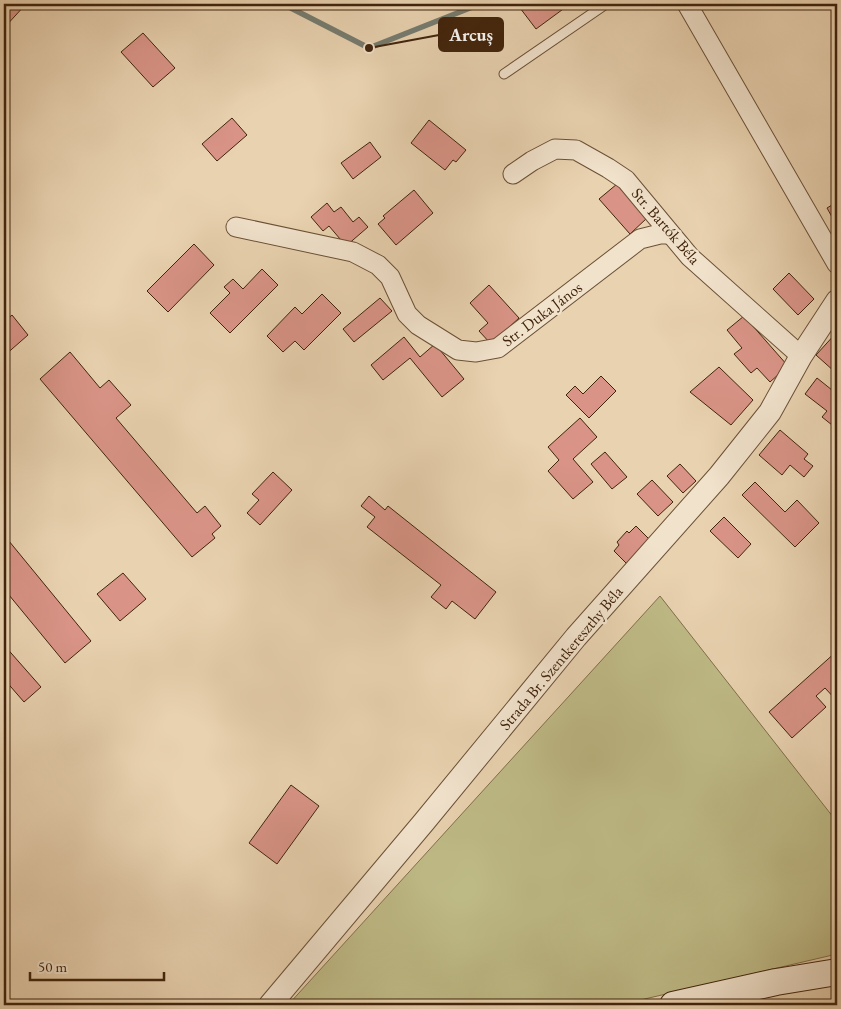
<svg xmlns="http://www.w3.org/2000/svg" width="841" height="1009" viewBox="0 0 841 1009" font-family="'EB Garamond',serif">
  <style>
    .green { fill: #beba86; stroke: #806f49 }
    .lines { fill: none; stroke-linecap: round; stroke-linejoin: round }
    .stream { stroke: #767c70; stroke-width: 5.5 }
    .building { fill: #d99487; stroke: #41240c }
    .service-casing { stroke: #6b5035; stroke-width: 11 }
    .minor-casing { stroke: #6b5035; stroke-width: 21 }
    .tertiary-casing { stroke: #6b5035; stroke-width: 24 }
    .secondary-casing { stroke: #41240c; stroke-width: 28 }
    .service { stroke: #f1e2cc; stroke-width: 9 }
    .minor { stroke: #f1e2cc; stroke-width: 19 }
    .tertiary { stroke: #f1e2cc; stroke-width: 22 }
    .secondary { stroke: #f1e2cc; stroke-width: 26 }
    .labels { text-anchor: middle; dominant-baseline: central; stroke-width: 5; stroke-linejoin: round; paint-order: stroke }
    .street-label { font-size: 16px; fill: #41240c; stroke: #f1e2cc }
    .leader { fill: none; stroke: #41240c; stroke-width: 2 }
    .callout-dot { fill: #41240c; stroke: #f1e2cc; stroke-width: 2 }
    .callout { fill: #41240c; stroke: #41240c; stroke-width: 2 }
    .callout-label { font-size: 18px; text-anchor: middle; font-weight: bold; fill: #fff }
  </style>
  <rect width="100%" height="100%" fill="#e9d2b0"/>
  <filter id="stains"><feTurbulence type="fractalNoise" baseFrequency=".004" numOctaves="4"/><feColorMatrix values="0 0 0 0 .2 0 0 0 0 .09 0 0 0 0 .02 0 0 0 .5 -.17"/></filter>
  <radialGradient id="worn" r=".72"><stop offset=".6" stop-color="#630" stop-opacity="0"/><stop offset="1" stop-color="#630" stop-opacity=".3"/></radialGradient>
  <path class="green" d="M660,596L837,822V954L619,1005H288Z"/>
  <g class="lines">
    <path class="stream" d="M283,4L369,48L480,4"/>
  </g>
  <g class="building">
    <path d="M4,4H26L4,28Z"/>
    <path d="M517,4H570L536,29Z"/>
    <path d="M143,33L175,68L153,87L121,52Z"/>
    <path d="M232,118L247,135L217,161L202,144Z"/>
    <path d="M429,120L466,150L456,162L453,160L445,170L411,143Z"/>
    <path d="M370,142L381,157L353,179L341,163Z"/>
    <path d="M617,184L647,218L630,234L599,199Z"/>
    <path d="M414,190L433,213L396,245L378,224L385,218L383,216Z"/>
    <path d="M837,202V226L827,208Z"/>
    <path d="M327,203L334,212L341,207L353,222L359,217L368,227L346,246L329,226L323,231L311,217Z"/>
    <path d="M194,244L214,265L168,312L147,291Z"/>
    <path d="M262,269L278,285L230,333L210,313L230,293L224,287L233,279L243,289Z"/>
    <path d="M789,273L814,299L798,315L773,289Z"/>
    <path d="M489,285L519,318L491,344L479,331L488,323L470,303Z"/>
    <path d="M322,294L341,313L304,350L295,341L283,352L267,336L295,307L302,314Z"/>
    <path d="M380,298L392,311L354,342L343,329Z"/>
    <path d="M12,315L28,335L4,356V322Z"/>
    <path d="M744,316L788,366L770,382L757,368L751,373L734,354L742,348L727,330Z"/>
    <path d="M837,332V369L835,372L816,355Z"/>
    <path d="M404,337L420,357L435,344L464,379L442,397L410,358L383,380L371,365Z"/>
    <path d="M70,352L100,388L109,380L131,405L116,418L197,513L205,506L221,526L212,534L215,538L192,557L40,379Z"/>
    <path d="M719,367L753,400L731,425L690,392Z"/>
    <path d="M601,376L616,391L589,418L566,395L575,386L583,394Z"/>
    <path d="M817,378L837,394V429L822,417L827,411L805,394Z"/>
    <path d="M580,418L597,437L573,459L593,482L573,499L548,471L559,460L548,447Z"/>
    <path d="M780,430L808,454L804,459L813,466L804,477L790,465L782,475L759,455Z"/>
    <path d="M605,452L627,477L612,489L591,464Z"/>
    <path d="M680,464L696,481L683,493L667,476Z"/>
    <path d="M273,472L292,490L260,525L247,513L259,500L252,494Z"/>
    <path d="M652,480L673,502L658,516L637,494Z"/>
    <path d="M755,482L785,512L797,500L819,523L795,547L742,495Z"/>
    <path d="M369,496L385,510L388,506L496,592L475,619L452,601L446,609L431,597L441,585L367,527L375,517L361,506Z"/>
    <path d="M724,517L751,544L738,558L710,531Z"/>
    <path d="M636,526L650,540L627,564L614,551L619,545L617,542L627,531L629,533Z"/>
    <path d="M4,535L91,641L65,663L4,589Z"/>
    <path d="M123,573L146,599L120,621L97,594Z"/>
    <path d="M4,645L41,687L24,702L4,679Z"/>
    <path d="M837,651V701L825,688L816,696L826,707L792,738L769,712Z"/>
    <path d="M291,785L319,806L277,864L249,843Z"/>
  </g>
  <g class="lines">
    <defs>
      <path id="service" d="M504,74L606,4"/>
      <g id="minor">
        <path d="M687,4L837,264"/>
        <path d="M513,174L532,161L555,149L576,150L608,168L626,180L690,257L801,356"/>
        <path d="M236,227L353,252L378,265L390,277L407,314L418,325L458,350L476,352L498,348L640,239L660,234H670"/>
      </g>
      <path id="tertiary" d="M270,1005L424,822L576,637L719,476L770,412L801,356L837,301"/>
      <path id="secondary" d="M673,1005L776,982L837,972"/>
    </defs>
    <use href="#service" class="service-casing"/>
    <use href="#minor" class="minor-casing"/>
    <use href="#tertiary" class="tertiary-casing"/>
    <use href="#secondary" class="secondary-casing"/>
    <use href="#service" class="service"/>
    <use href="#minor" class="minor"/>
    <use href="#tertiary" class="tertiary"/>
    <use href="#secondary" class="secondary"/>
  </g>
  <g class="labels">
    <g class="street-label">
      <text transform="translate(666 226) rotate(49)">Str. Bartók Béla</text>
      <text transform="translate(542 314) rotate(-37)">Str. Duka János</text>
      <text transform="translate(561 658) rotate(-50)">Strada Br. Szentkereszthy Béla</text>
    </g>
  </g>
  <path class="leader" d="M369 48L439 35"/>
  <circle class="callout-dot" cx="369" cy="48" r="5"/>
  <rect class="callout" x="439" y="18" width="64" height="33" rx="5"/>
  <g class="callout-label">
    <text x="471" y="41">Arcuș</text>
  </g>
  <rect width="841" height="1009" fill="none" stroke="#e9d2b0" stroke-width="20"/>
  <rect x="5" y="5" width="831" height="999" fill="none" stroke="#41240c" stroke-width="2.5"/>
  <rect x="10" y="10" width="821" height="989" fill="none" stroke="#41240c"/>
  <path d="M30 972v8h134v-8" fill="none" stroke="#41240c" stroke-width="2.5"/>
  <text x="38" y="972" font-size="15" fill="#41240c" stroke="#f1e2cc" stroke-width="4" paint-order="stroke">50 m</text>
  <rect width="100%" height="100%" filter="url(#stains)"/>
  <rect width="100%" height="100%" fill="url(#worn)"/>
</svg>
